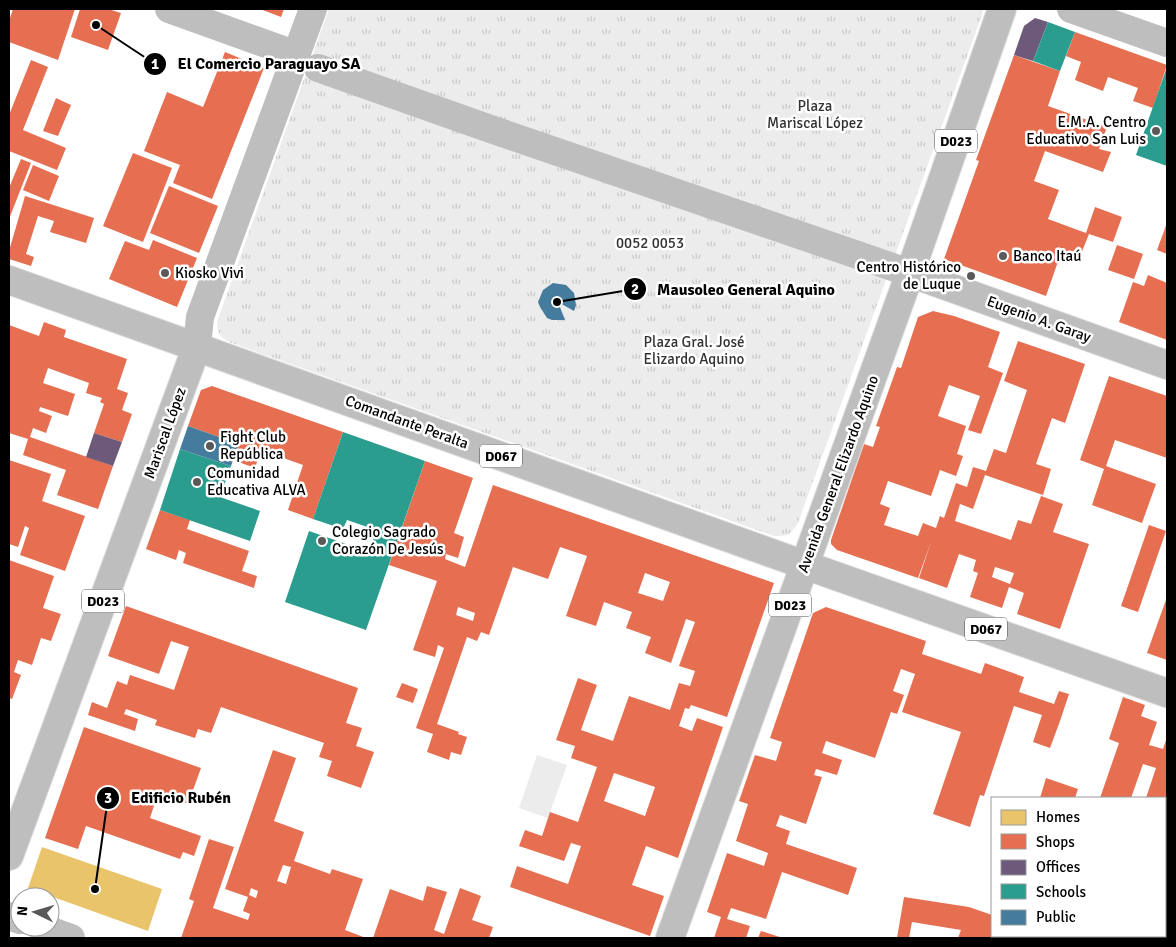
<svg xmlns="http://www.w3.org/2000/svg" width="1176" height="947" viewBox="0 0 1176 947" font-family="Signika,sans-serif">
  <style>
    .grass { fill: url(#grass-tufts) }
    .pitch { fill: #ececec }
    .homes { fill: #e9c46a }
    .shops { fill: #e76f51; fill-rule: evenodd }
    .offices { fill: #6d597a }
    .schools { fill: #2a9d8f }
    .public { fill: #457b9d }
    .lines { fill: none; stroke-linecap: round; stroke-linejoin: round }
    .major-casing { stroke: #dbdbdb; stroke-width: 30 }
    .minor { stroke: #bebebe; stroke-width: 28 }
    .major { stroke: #bebebe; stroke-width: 28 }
    .poi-dot { fill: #595959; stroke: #fff; stroke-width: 2 }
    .labels { text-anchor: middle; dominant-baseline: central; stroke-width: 5; stroke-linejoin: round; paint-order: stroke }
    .shield { fill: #fff; stroke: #4c4c4c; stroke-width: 1 }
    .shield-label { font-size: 14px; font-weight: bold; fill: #000 }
    .park-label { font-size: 15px; fill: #333; stroke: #fff }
    .poi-label { font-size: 15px; fill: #000; stroke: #fff; text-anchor: start }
    .street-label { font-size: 15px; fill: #000; stroke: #fff }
    .leader { fill: none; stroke: #000; stroke-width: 2 }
    .callout-dot { fill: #000; stroke: #fff; stroke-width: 2 }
    .mark-label { font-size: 15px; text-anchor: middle; font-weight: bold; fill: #fff }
    .callout-label { font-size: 16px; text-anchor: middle; font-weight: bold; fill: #000; stroke: #fff; stroke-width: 5; stroke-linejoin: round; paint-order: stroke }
  </style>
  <defs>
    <pattern id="grass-tufts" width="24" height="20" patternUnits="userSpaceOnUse" patternTransform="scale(1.25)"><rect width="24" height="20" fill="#ececec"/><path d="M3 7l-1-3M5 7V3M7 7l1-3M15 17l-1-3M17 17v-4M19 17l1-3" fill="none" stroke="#c9c9c9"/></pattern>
  </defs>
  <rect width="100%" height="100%" fill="#fff"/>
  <path class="grass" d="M329,9H983L982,15L798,523C790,535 788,536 774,536L229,342C219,336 216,332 218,319Z"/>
  <path class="pitch" d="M537,755L567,765L548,818L519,808Z"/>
  <path class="homes" d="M42,847L162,889L148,931L28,888Z"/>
  <g class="shops">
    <path d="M13,9H75L58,60L9,42V21Z"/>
    <path d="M80,9H108L121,13L108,50L71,37Z"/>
    <path d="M260,9H284L281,17Z"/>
    <path d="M1075,32L1167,65L1153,108L1133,101L1138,88L1108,77L1103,91L1075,80L1081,62L1066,56Z"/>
    <path d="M225,52L264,68L212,199L173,183L180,165L144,151L167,92L203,107Z"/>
    <path d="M1014,55L1060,71L1048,106L1107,127L1099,149L1111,152L1103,172L1045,151L1034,181L1059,190L1048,219L1086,233L1095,207L1122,217L1113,242L1089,234L1079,259L1061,253L1046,296L944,259L979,161L976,160Z"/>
    <path d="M31,60L48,67L23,130L66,148L57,170L9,151V115Z"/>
    <path d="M56,98L71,105L58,136L43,131Z"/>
    <path d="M133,153L172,168L143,242L103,226Z"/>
    <path d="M21,159L31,163L9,219V188Z"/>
    <path d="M33,165L59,176L49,201L23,190Z"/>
    <path d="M169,186L218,206L199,253L150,233Z"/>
    <path d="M25,196L94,218L86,243L50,232L54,221L38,216L26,254L34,257L31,266L9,259V251Z"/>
    <path d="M1167,223V254L1157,250Z"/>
    <path d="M153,240L197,258L177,307L109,279L125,241L149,250Z"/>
    <path d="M1117,245L1143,254L1134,279L1108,270Z"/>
    <path d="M1148,275L1167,283V340L1119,322L1133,282L1144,286Z"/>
    <path d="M933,311L954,316L1000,332L988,367L1003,373L981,434L968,430L980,396L949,385L938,416L966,426L957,454L963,456L956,476L940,470L931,496L888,481L880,504L890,508L884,525L918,536L923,523L936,528L940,516L944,518L956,483L967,487L973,467L986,471L994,449L1006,453L1027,390L1004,381L1018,341L1085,364L1065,423L1052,418L1036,464L1051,469L1043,495L985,475L973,509L960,504L955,521L1011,540L1018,520L1031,524L1041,496L1063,504L1053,532L1089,544L1060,629L1017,614L1024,593L1009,587L1002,608L970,597L978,573L973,571L976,560L959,554L947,588L919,578L931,542L918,578L837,550L831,544V540L864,444L873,447L880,427L876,426L886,398L897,367L901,368L918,317ZM995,567L1014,573L1010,584L992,577Z"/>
    <path d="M44,322L66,330L64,337L127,359L117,389L128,393L122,410L132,414L122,442L94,433L104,404L100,402L102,398L86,393L89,383L48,368L43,383L75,394L68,416L40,407L39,411L52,416L46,433L33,428L30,437L113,466L98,509L57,495L66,470L23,455L28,439L9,433V325L39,336Z"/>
    <path d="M1109,376L1167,396V458L1115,440L1106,466L1156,484L1142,523L1092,505L1104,469L1080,460Z"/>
    <path d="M212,386L343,432L313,519L288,510L303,465L261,450L255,468L233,460L239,444L188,426L201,390Z"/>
    <path d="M9,460L51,474L42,501L85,516L65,571L20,555L29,528L25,526L18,547L9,544Z"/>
    <path d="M425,461L473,478L454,533L464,537L458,558L446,554L445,559L465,567L493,485L774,583L727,717L691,705L689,709L685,708L679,726L692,731L697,718L723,727L678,858L646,846L632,885L664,896L650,936L510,887L517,866L568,884L581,846L571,843L564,861L519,846L525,830L542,836L550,812L578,822L597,767L571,758L575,746L556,740L578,678L597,685L581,730L613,741L629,696L670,710L679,683L690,686L695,671L679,666L695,622L686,619L671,663L645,653L651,637L626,628L632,612L604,602L596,626L566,616L587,556L560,547L548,579L513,567L489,635L481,632L477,641L467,637L437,724L459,732L458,734L467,737L461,755L451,752L449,760L427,752L433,734L416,728L444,648L438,645L435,657L413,650L437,581L389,565ZM645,573L670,582L663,601L638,593ZM458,607L475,613L473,621L456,615ZM614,773L655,787L645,816L604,801Z"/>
    <path d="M160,510L190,520L187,529L249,551L242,571L257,576L254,588L183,563L186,553L179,550L176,560L146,549Z"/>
    <path d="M1149,525L1166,531L1138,612L1121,606Z"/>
    <path d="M9,560L54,576L43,608L61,614L51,641L41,638L32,665L18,660L14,672L21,675L12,699L9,698Z"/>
    <path d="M1167,597V660L1147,653Z"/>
    <path d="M126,606L358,688L346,723L362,728L356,746L374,752L361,788L327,776L332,761L319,757L324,743L221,707L211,733L198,729L195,738L155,725L157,720L126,709L124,714L138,719L135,731L88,715L92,702L107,708L117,681L127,685L130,675L174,690L189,647L171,641L159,674L108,656Z"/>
    <path d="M826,607L926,641L922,654L981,674L985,663L1024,677L1019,692L1054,704L1059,691L1069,694L1060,721L1050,748L1033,742L1042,715L1014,706L984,796L980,795L970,827L933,814L961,732L902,712L915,674L901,669L893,691L904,695L897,714L891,712L875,758L826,741L822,753L842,760L837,775L816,769L814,775L822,777L806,824L780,815L776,826L790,831L786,844L857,868L848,895L782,872L766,919L731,908L727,919L750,926L746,938H714L721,917L707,912L727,853L764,866L768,853L736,841L748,804L739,801L755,755L776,761L782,742L770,738L813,613Z"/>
    <path d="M402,683L418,689L413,703L396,697Z"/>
    <path d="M1123,697L1145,705L1141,716L1157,722L1149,745L1163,749L1167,737V827L1165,826V798H1146L1156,768L1143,764L1131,798H1100L1119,743L1109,739Z"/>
    <path d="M84,727L201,768L188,804L158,793L150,818L201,836L194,856L183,852L180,859L86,826L78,849L45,838Z"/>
    <path d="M273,750L296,758L274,821L304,832L294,861L330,874L332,869L363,879L345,930L366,938H181L194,901L189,899L209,839L234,847L213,908L248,920L250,914L243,911L248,897L225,889ZM283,865L291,867L286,884L277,881ZM251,888L258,891L256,898L249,895Z"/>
    <path d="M1046,778L1078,789L1075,798H1040Z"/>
    <path d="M1165,869L1167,870V938H1142L1136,936H1165Z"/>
    <path d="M427,886L447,892L434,930L444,934L460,888L481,896L472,920L493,927L489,938H373L390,889L423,901Z"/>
    <path d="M904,897L969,907L992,915V936H1028L1027,938H958L961,930L912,922L909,938H897Z"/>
    <path d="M761,931L783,938H758Z"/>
    <path d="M1032,936H1070L1069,938H1032Z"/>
  </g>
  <g class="offices">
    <path d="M1035,18L1048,22L1033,61L1014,55L1024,26Z"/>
    <path d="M94,433L122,442L113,466L86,457Z"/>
  </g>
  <g class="schools">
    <path d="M1048,22L1075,32L1060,71L1033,61Z"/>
    <path d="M1167,67V166L1136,155Z"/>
    <path d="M343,432L425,461L366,630L285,602L309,531L369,552L376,530L347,520L343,529L313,519Z"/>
    <path d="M180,449L231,466L220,497L260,511L250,541L160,510Z"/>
  </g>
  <g class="public">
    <path d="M553,283L566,285L574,293L576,305L574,311L558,302L565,320H552L547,318L540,307L538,302L543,290Z"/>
    <path d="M188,426L239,444L231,466L180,449Z"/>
  </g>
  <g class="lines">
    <defs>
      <g id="major">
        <path d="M910,273L1167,365"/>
        <path d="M9,280L799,563L1167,693"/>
        <path d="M9,856L197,346"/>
        <path d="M670,938L910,273L1002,9"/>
      </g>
    </defs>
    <use href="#major" class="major-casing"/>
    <g class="minor">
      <path d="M169,9L297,55"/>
      <path d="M1071,9L1167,43"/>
      <path d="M318,68L482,126L910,273"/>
      <path d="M197,346L200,317L313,9"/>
      <path d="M9,916L20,920"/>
      <path d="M40,927L71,938"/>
    </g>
    <use href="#major" class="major"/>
  </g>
  <g class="poi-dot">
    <circle cx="1156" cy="131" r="5"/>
    <circle cx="1003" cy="256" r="5"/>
    <circle cx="165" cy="273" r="5"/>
    <circle cx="971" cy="276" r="5"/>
    <circle cx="210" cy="446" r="5"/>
    <circle cx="197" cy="482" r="5"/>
    <circle cx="322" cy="541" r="5"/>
  </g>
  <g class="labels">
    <g class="shield">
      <rect x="935" y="129.5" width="42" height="23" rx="4"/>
      <rect x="480" y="444.5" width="42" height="23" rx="4"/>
      <rect x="82" y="589.5" width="42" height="23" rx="4"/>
      <rect x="769" y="593.5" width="42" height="23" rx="4"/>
      <rect x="965" y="617.5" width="42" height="23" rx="4"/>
    </g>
    <g class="shield-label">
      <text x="956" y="141">D023</text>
      <text x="501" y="456">D067</text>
      <text x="103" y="601">D023</text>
      <text x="790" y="605">D023</text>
      <text x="986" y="629">D067</text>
    </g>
    <g class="park-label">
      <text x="815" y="106">Plaza<tspan x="815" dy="17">Mariscal López</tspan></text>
      <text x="650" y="243">0052 0053</text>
      <text x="694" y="342">Plaza Gral. José<tspan x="694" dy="17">Elizardo Aquino</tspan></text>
    </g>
    <g class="poi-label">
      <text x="1146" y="122" text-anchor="end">E.M.A. Centro<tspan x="1146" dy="17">Educativo San Luis</tspan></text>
      <text x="1013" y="256">Banco Itaú</text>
      <text x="961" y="267" text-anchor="end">Centro Histórico<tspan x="961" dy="17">de Luque</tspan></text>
      <text x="175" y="273">Kiosko Vivi</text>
      <text x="220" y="437">Fight Club<tspan x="220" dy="17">República</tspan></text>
      <text x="207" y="473">Comunidad<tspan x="207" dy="17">Educativa ALVA</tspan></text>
      <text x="332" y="532">Colegio Sagrado<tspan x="332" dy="17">Corazón De Jesús</tspan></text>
    </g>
    <g class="street-label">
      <text transform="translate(1039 319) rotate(20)">Eugenio A. Garay</text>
      <text transform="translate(407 422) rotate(20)">Comandante Peralta</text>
      <text transform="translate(165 433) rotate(-70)">Mariscal López</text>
      <text transform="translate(838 474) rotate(-70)">Avenida General Elizardo Aquino</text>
    </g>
  </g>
  <path class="leader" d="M96 25L155 64M557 302L635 289M95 889L108 798"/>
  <g class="callout-dot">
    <circle cx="96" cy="25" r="5"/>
    <circle cx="557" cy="302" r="5"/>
    <circle cx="95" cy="889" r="5"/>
    <circle cx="155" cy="64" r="12"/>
    <circle cx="635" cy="289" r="12"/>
    <circle cx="108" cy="798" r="12"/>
  </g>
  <g class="mark-label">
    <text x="155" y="69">1</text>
    <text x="635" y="294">2</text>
    <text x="108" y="803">3</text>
  </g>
  <g class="callout-label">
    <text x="269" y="69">El Comercio Paraguayo SA</text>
    <text x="746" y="295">Mausoleo General Aquino</text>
    <text x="181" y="803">Edificio Rubén</text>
  </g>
  <rect width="1176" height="947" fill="none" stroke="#000000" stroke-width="20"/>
  <rect x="991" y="797" width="175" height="140" fill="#ffffff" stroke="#999999"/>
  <rect x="1001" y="810" width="25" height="15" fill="#e9c46a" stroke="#999999"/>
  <text x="1036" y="822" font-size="15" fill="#000000">Homes</text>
  <rect x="1001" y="834" width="25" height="15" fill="#e76f51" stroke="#999999"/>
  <text x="1036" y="847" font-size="15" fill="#000000">Shops</text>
  <rect x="1001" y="860" width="25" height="15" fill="#6d597a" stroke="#999999"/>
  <text x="1036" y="872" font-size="15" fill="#000000">Offices</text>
  <rect x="1001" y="884" width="25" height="15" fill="#2a9d8f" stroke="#999999"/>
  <text x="1036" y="897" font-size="15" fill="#000000">Schools</text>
  <rect x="1001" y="910" width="25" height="15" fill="#457b9d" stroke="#999999"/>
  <text x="1036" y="922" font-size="15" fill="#000000">Public</text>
  <g transform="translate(35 912) rotate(275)"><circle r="24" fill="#ffffff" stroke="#999999"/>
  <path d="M0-4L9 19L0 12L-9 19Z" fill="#595959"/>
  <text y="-8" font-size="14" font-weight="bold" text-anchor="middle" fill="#000000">N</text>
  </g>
</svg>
